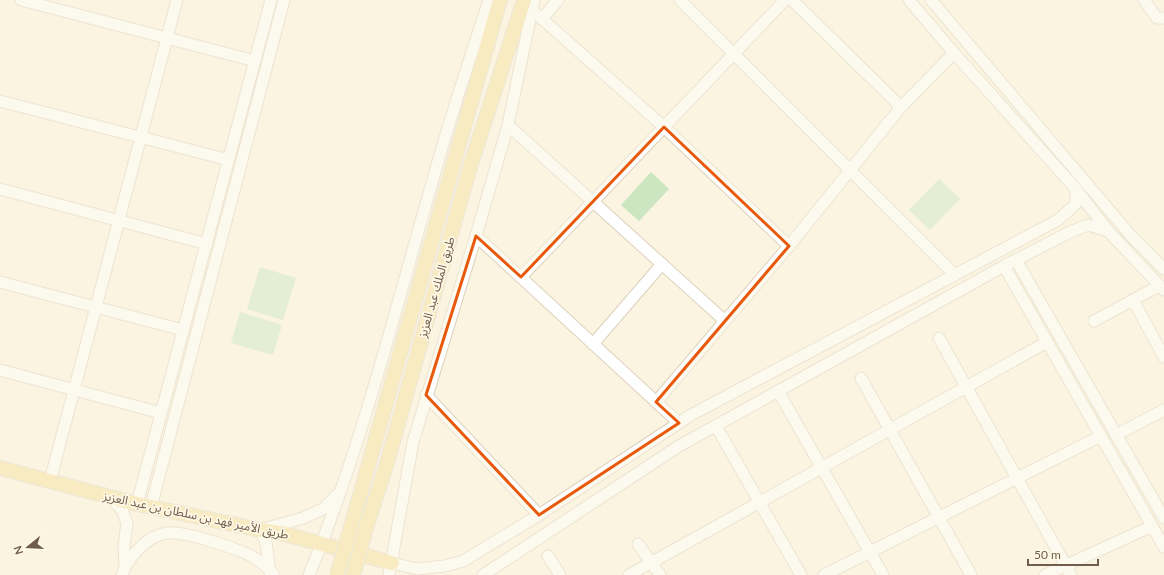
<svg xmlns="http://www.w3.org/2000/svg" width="1164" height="575" viewBox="0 0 1164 575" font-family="Lato,'Noto Sans Arabic',sans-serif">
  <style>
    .green { fill: #cbe6c1 }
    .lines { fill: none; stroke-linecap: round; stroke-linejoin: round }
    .minor-casing { stroke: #ddd1bd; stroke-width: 13 }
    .major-casing { stroke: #dcd8d4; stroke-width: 16 }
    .minor { stroke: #fff; stroke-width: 11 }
    .major { stroke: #f5e09c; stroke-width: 14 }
    .major-bridge-casing { stroke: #dcd8d4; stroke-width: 16; stroke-linecap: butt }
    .major-bridge { stroke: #f5e09c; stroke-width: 14 }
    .marked { fill: none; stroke: #e8590c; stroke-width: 3; stroke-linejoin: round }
    .labels { text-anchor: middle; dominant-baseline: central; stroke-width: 3.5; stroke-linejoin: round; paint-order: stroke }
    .street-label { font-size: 12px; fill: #6f5c4a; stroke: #fef8e6 }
  </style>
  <rect width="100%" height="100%" fill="#faf4e0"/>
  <g class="green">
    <path d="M651,172L669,189L639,221L621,205Z"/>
    <path d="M939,179L960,199L930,230L909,210Z"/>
    <path d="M260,267L296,278L283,320L247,309Z"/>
    <path d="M240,312L282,325L273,355L231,343Z"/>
  </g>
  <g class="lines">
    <defs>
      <g id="minor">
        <path d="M21,0L255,61"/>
        <path d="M680,0L955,275"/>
        <path d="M792,0L901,107"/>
        <path d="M909,0L954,53L1076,189L1108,231L1164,290"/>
        <path d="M931,0L1132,237L1164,269"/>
        <path d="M1144,0L1157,18H1164"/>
        <path d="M532,10L664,127L789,246"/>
        <path d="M542,19L558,0"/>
        <path d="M0,101L229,160"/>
        <path d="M508,125L725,321"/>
        <path d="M0,189L207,244"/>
        <path d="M476,236L679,423"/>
        <path d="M1016,260L1164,518"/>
        <path d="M1004,266L1164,547"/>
        <path d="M521,277L785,0"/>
        <path d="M0,282L183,330"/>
        <path d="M1133,300L1164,357"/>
        <path d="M1094,321L1159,286"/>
        <path d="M939,338L1071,575"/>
        <path d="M593,344L662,264"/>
        <path d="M0,370L161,413"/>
        <path d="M861,378L971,575"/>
        <path d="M778,391L883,575"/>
        <path d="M426,395L539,515"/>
        <path d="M656,402L789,246L901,107L954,53"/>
        <path d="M716,426L801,575"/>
        <path d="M1116,435L1164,410"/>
        <path d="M50,481L177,0"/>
        <path d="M110,497L122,510L127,523L124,546L125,565"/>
        <path d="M137,504L271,0"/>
        <path d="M151,507L284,0"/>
        <path d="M638,544L660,575"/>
        <path d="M548,556L560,575"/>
        <path d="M392,563L417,569L445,566L463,561L539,515L691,415L1058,220L1076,204V189"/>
        <path d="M270,572L266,542L260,530L303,518L323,509L338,494"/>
        <path d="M122,575C127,558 148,535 167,533C185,531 228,546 245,553C255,557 267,566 274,575"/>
        <path d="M309,575C362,446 395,310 434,176C450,117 470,59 489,0"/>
        <path d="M389,575L413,442L476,236L508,125L534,0"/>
        <path d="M483,575L679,446L1004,266L1070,232L1088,225L1108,231"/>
        <path d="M629,575L1047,342"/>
        <path d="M824,575L1101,436"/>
        <path d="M1045,575L1152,526"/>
      </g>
      <g id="major">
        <path d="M0,468L137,504L260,530L285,534L392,563"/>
        <path d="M354,516L500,0"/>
        <path d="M367,525L387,463L470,167L524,0"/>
      </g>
    </defs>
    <use href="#minor" class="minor-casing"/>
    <use href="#major" class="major-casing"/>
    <use href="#minor" class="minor"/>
    <use href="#major" class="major"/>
    <defs>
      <g id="major-bridge">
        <path d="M337,575L354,516"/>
        <path d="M353,575L367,525"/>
      </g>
    </defs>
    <use href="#major-bridge" class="major-bridge-casing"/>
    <use href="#major-bridge" class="major-bridge"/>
  </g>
  <path d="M0 0H1164V575H0ZM664,127L789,246L656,402L679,423L539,515L426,395L476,236L521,277Z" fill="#faf4e0" fill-opacity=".55" fill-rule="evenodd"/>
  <path class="marked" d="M664,127L789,246L656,402L679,423L539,515L426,395L476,236L521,277Z"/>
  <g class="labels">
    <g class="street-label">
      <text transform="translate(436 287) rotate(-74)">طريق الملك عبد العزيز</text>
      <text transform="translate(196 515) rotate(12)">طريق الأمير فهد بن سلطان بن عبد العزيز</text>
    </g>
  </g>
  <g transform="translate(28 547) rotate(252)" stroke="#fef8e6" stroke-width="3" paint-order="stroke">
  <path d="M0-3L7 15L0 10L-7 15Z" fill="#6f5c4a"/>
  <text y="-6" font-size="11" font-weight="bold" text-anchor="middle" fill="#6f5c4a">N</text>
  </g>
  <path d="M1028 559v6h70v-6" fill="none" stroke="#6f5c4a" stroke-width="2"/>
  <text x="1034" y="559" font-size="12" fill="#6f5c4a" stroke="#fef8e6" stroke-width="3" paint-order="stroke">50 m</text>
</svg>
